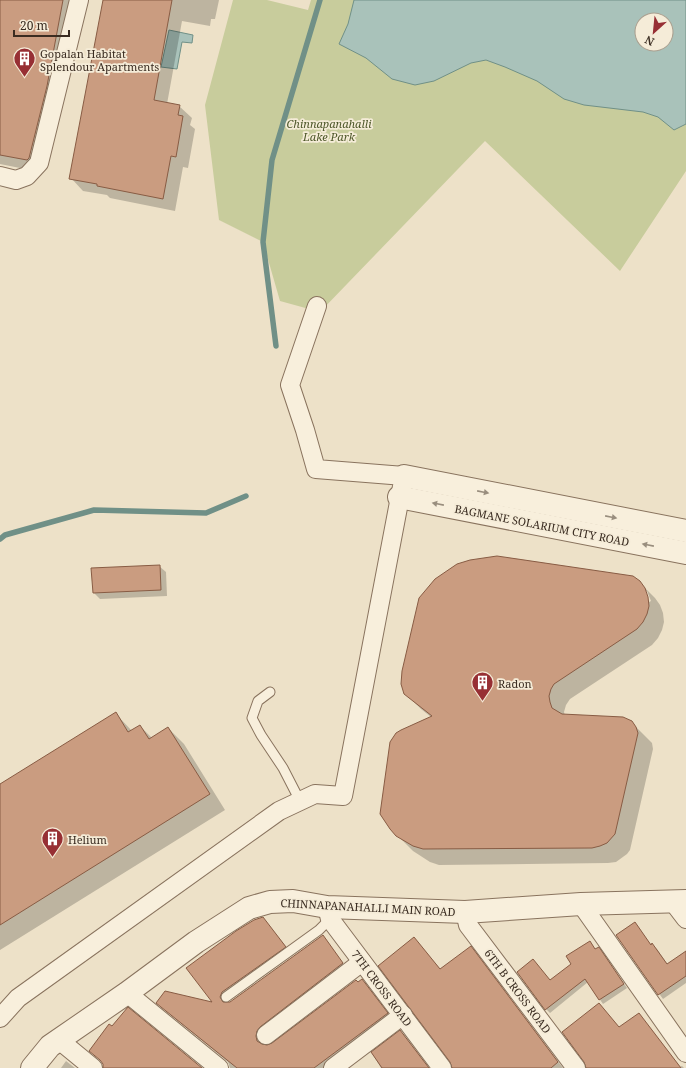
<svg xmlns="http://www.w3.org/2000/svg" width="686" height="1068" viewBox="0 0 686 1068" font-family="'Noto Serif',serif">
  <style>
    .green { fill: #c8cc9c; fill-rule: evenodd }
    .water { fill: #a9c2ba; stroke: #709087; fill-rule: evenodd }
    .shadow { fill: #0003; fill-rule: evenodd }
    .lines { fill: none; stroke-linecap: round; stroke-linejoin: round }
    .stream { stroke: #709087; stroke-width: 5.5 }
    .building { fill: #ca9c80; stroke: #885c44 }
    .service-casing { stroke: #89735e; stroke-width: 11 }
    .minor-casing { stroke: #89735e; stroke-width: 20 }
    .tertiary-casing { stroke: #89735e; stroke-width: 24 }
    .service { stroke: #f8efdc; stroke-width: 9 }
    .minor { stroke: #f8efdc; stroke-width: 18 }
    .tertiary { stroke: #f8efdc; stroke-width: 22 }
    .oneway { fill: #998e7e }
    .labels { text-anchor: middle; dominant-baseline: central; stroke-width: 3.5; stroke-linejoin: round; paint-order: stroke }
    .poi-label { font-size: 11px; fill: #3a2c21; stroke: #f5ecd8; text-anchor: start }
    .park-label { font-size: 11px; font-style: italic; fill: #4c5628; stroke: #f5ecd8 }
    .street-label { font-size: 11px; fill: #3a2c21; stroke: #f5ecd8 }
  </style>
  <rect width="100%" height="100%" fill="#ede1c8"/>
  <path class="green" d="M233,0H267L308,10L311,0H686V171L620,271L485,141L320,312L280,301L263,242L219,220L205,105ZM642,20H666V44H642Z"/>
  <g class="water">
    <path d="M354,0H686V124L674,130L658,117L643,112L584,105L564,99L537,81L505,67L486,60L471,63L434,81L415,85L392,79L366,58L339,44L348,24ZM642,20H666V44H642Z"/>
    <path d="M169,30L193,35L192,43L182,42L177,69L161,67Z"/>
  </g>
  <g class="shadow">
    <path d="M1,0H78L40,172L0,164V8Z"/>
    <path d="M104,0H219L215,19H211L210,26L182,21L167,104L179,106L192,118L190,125L195,129L188,168L183,167L175,211L110,198L107,195L83,191L71,178Z"/>
    <path d="M159,566L166,572L167,596L100,599L94,593Z"/>
    <path d="M639,582L655,598L660,605L663,613L664,622L662,630L658,638L652,645L570,699L566,705L564,712L565,716L631,722L652,743L653,749L630,850L627,854L616,862L608,863L439,865L430,862L413,851L391,829L431,717L421,709L405,693ZM645,591H647L651,601L649,602Z"/>
    <path d="M116,714L132,731L140,726L152,738L168,728L184,744L225,810L0,950V786Z"/>
    <path d="M263,918L290,952L225,1000V1003H230L323,937L347,969L261,1037L260,1042L262,1045L267,1046L362,980L392,1019L329,1068H230L228,1062L162,1008L214,1003Z"/>
    <path d="M635,923L651,945L657,949L668,965L686,952V983L663,999L617,936Z"/>
    <path d="M414,938L441,970L476,953L563,1068H453Z"/>
    <path d="M590,942L596,950L602,952L627,988L603,1004L588,982L550,1013L546,1009L550,981L572,964Z"/>
    <path d="M639,1014L680,1067L682,1066L684,1068H588L619,1028Z"/>
    <path d="M400,1031L405,1036L429,1068H381L372,1053Z"/>
    <path d="M66,1061L75,1068H61Z"/>
  </g>
  <g class="lines">
    <g class="stream">
      <path d="M276,346L263,242L272,160L320,0"/>
      <path d="M0,539L5,535L94,510L206,513L246,496"/>
    </g>
  </g>
  <g class="building">
    <path d="M0,0H63L47,86L29,158L27,160L0,155Z"/>
    <path d="M103,0H172L154,100L180,105L178,115L183,116L176,157L171,156L163,199L97,186V184L69,179Z"/>
    <path d="M497,556L633,576L640,581L645,588L648,597L649,606L647,614L643,622L637,629L554,684L551,689L549,696L550,702L552,708L562,714L623,717L632,721L636,727L638,733L615,834L607,843L600,846L592,848L423,849L413,846L396,836L390,829L380,814L390,742L396,733L401,730L432,716L404,694L401,684L402,671L419,598L435,579L457,564L470,560Z"/>
    <path d="M160,565L161,590L93,593L91,568Z"/>
    <path d="M116,712L128,732L140,725L149,739L168,727L210,794L0,925V784Z"/>
    <path d="M263,917L286,947L222,992L220,997L223,1002H230L323,935L343,963L260,1027L257,1031L256,1036L257,1041L262,1044L267,1045L272,1043L356,980L358,982L362,979L388,1013L314,1068H237L156,1003L165,991L212,1002L186,968L236,931L254,920Z"/>
    <path d="M635,922L651,945L652,943L667,964L686,951V976L658,995L616,935Z"/>
    <path d="M414,937L440,969L471,946L558,1062L551,1068H452L450,1062L378,966Z"/>
    <path d="M590,941L595,949L599,947L624,984L599,1000L585,979L545,1010L517,972L533,959L550,980L571,964L566,956Z"/>
    <path d="M599,1003L619,1027L639,1013L681,1068H586L584,1062L562,1032Z"/>
    <path d="M128,1007L202,1068H103V1064L100,1060L89,1051L109,1024L112,1026Z"/>
    <path d="M400,1030L429,1068H382L371,1052Z"/>
  </g>
  <g class="lines">
    <defs>
      <g id="service">
        <path d="M270,692L258,701L252,718L261,735L283,768L300,801"/>
        <path d="M226,997L319,930L330,919"/>
      </g>
      <g id="minor">
        <path d="M0,176L16,180L27,176L39,163L79,0"/>
        <path d="M673,902L686,919"/>
        <path d="M581,904L686,1053"/>
        <path d="M327,907L330,919L442,1068"/>
        <path d="M465,912L468,925L576,1068"/>
        <path d="M127,993L219,1068"/>
        <path d="M0,1018L18,998L279,811L315,794L343,796L404,476L316,469L305,430L290,385L317,306"/>
        <path d="M266,1035L362,962"/>
        <path d="M59,1040L93,1068"/>
        <path d="M333,1068L403,1015"/>
      </g>
      <g id="tertiary">
        <path d="M404,476L686,531"/>
        <path d="M399,497L686,553"/>
        <path d="M32,1068L50,1046L127,993L196,942L249,908L270,902L293,901L327,907L465,912L581,904L686,901"/>
      </g>
    </defs>
    <use href="#service" class="service-casing"/>
    <use href="#minor" class="minor-casing"/>
    <use href="#tertiary" class="tertiary-casing"/>
    <use href="#service" class="service"/>
    <use href="#minor" class="minor"/>
    <use href="#tertiary" class="tertiary"/>
  </g>
  <defs><path id="oneway-solid" d="M-6-.8H1V-3.2L6.5 0L1 3.2V.8H-6Z"/></defs>
  <g class="oneway">
    <use href="#oneway-solid" transform="translate(483 492) rotate(11)"/>
    <use href="#oneway-solid" transform="translate(438 504) rotate(-169)"/>
    <use href="#oneway-solid" transform="translate(611 517) rotate(11)"/>
    <use href="#oneway-solid" transform="translate(648 545) rotate(-169)"/>
  </g>
  <defs>
    <symbol id="building-pin" viewBox="-11 -11 22 30"><path d="M0 17L-7.5 6A9.5 9.5 0 1 1 7.5 6Z" fill="#972f34" stroke="#f5ecd8"/><path d="M-4-6H4V6H1V3H-1V6H-4ZM-2.5-4.3h1.7v1.8h-1.7ZM.8-4.3h1.7v1.8H.8ZM-2.5-1h1.7V.8h-1.7ZM.8-1h1.7V.8H.8Z" fill="#fff"/></symbol>
  </defs>
  <g fill-rule="evenodd">
    <use href="#building-pin" x="12" y="46" width="25" height="34"/>
    <use href="#building-pin" x="470" y="670" width="25" height="34"/>
    <use href="#building-pin" x="40" y="826" width="25" height="34"/>
  </g>
  <g class="labels">
    <g class="poi-label">
      <text x="40" y="53">Gopalan Habitat<tspan x="40" dy="13">Splendour Apartments</tspan></text>
      <text x="498" y="683">Radon</text>
      <text x="68" y="839">Helium</text>
    </g>
    <g class="park-label">
      <text x="329" y="123">Chinnapanahalli<tspan x="329" dy="13">Lake Park</tspan></text>
    </g>
    <g class="street-label">
      <text transform="translate(542 525) rotate(11)">BAGMANE SOLARIUM CITY ROAD</text>
      <text transform="translate(368 907) rotate(3)">CHINNAPANAHALLI MAIN ROAD</text>
      <text transform="translate(382 988) rotate(53)">7TH CROSS ROAD</text>
      <text transform="translate(518 991) rotate(53)">6TH B CROSS ROAD</text>
    </g>
  </g>
  <g transform="translate(654 32) rotate(207)"><circle r="19" fill="#f5ecd8" stroke="#aa9f8f"/>
  <path d="M0-3L7 15L0 10L-7 15Z" fill="#972f34"/>
  <text y="-6" font-size="11" font-weight="bold" text-anchor="middle" fill="#3a2c21">N</text>
  </g>
  <path d="M14 30v6h55v-6" fill="none" stroke="#3a2c21" stroke-width="2"/>
  <text x="20" y="30" font-size="12" fill="#3a2c21" stroke="#f5ecd8" stroke-width="3" paint-order="stroke">20 m</text>
</svg>
